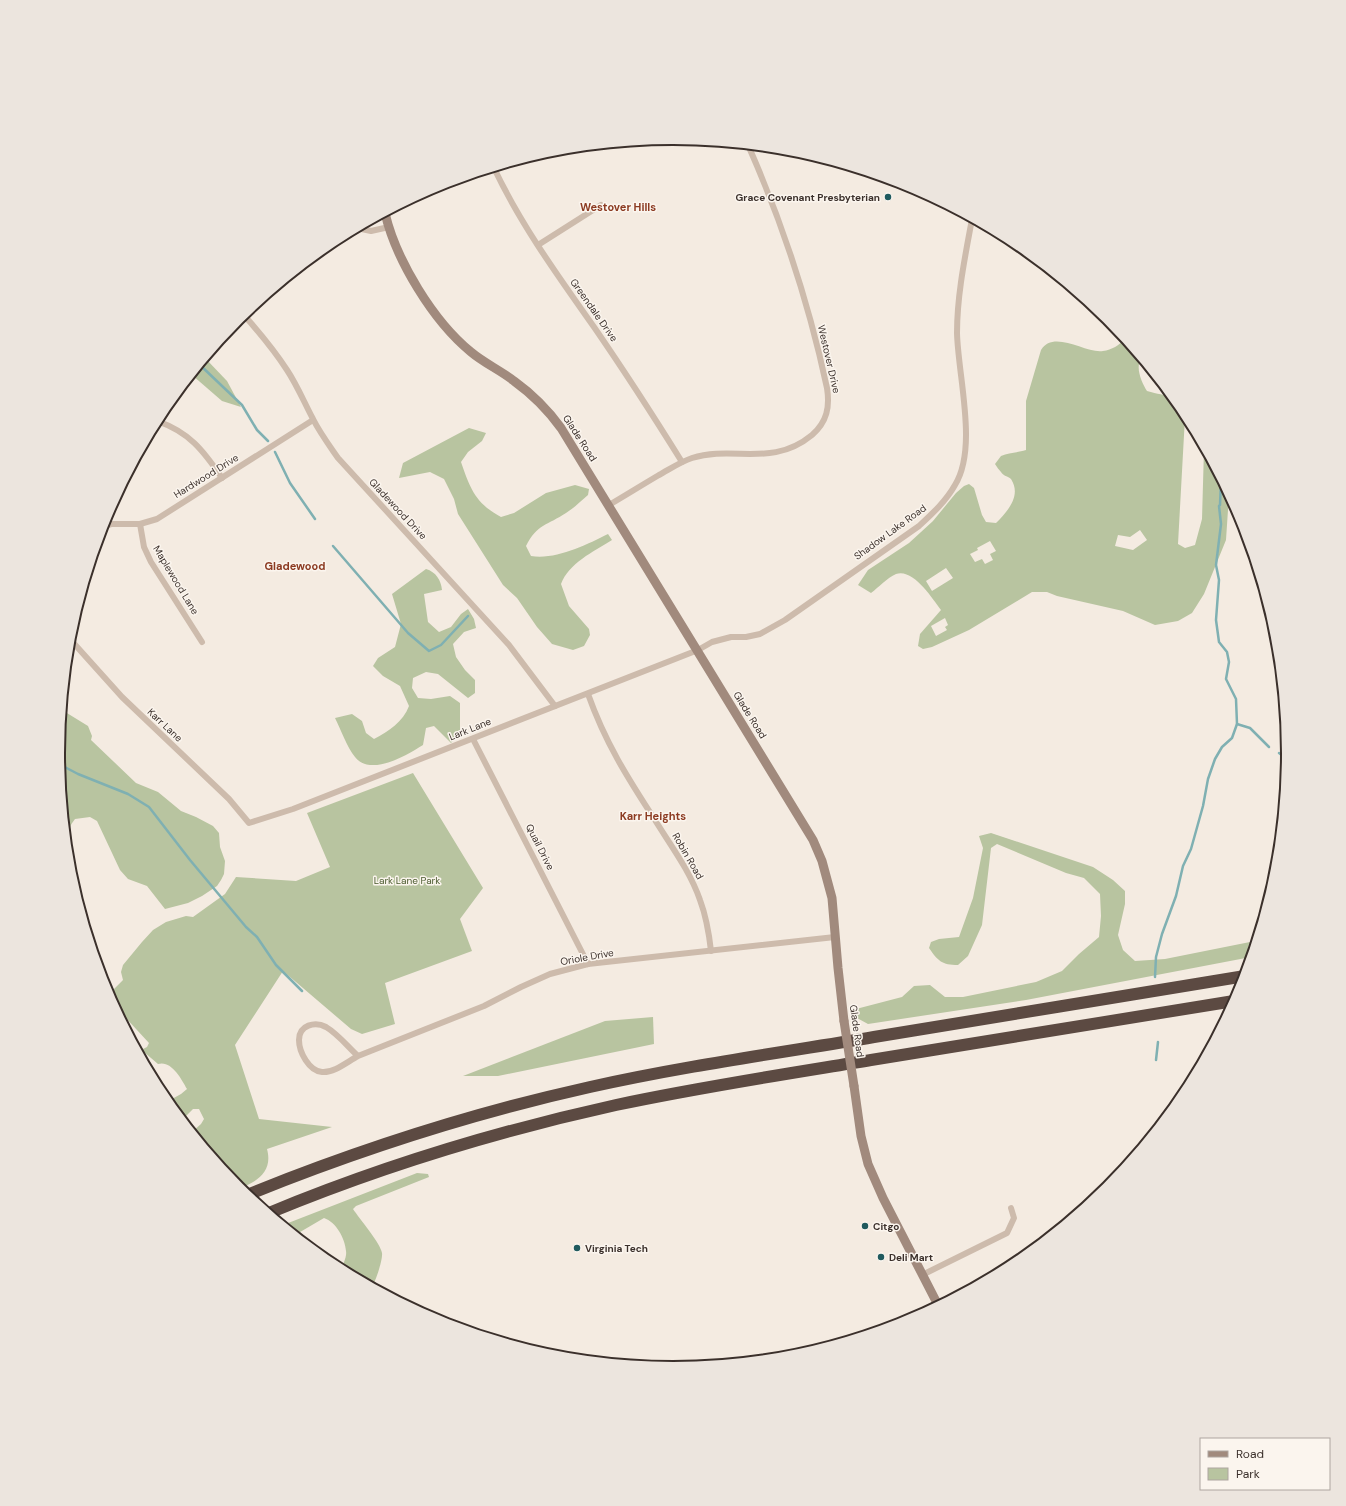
<svg xmlns="http://www.w3.org/2000/svg" width="1346" height="1506" viewBox="0 0 1346 1506" font-family="'DM Sans',sans-serif">
  <style>
    .green { fill: #b8c4a0; fill-rule: evenodd }
    .lines { fill: none; stroke-linecap: round; stroke-linejoin: round }
    .stream { stroke: #7fb0b2; stroke-width: 2.5 }
    .street { stroke: #cdbbac; stroke-width: 6 }
    .secondary { stroke: #a18a7d; stroke-width: 9 }
    .highway { stroke: #5c4a42; stroke-width: 12 }
    .secondary-bridge { stroke: #a18a7d; stroke-width: 9 }
    .poi-dot { fill: #1f5a5e; stroke: #fbf5ee; stroke-width: 1.5 }
    .labels { text-anchor: middle; dominant-baseline: central; stroke-width: 3; stroke-linejoin: round; paint-order: stroke }
    .poi-label { font-size: 10px; font-weight: bold; fill: #3b302b; stroke: #fbf5ee; text-anchor: start }
    .street-label { font-size: 10px; fill: #3b302b; stroke: #fbf5ee }
    .park-label { font-size: 10px; fill: #4a5a2e; stroke: #fbf5ee }
    .neighbourhood-label { font-size: 11px; font-weight: bold; fill: #8c3b22; stroke: #fbf5ee }
    .rim { fill: none; stroke: #3b302b; stroke-width: 2 }
  </style>
  <rect width="100%" height="100%" fill="#f4ebe1"/>
  <g class="green">
    <path d="M1125,339L1141,359C1135,368 1142,383 1147,391C1168,397 1177,394 1185,417L1178,544L1185,548L1195,545L1202,519L1204,449L1229,495L1226,540L1204,594L1192,613L1178,621L1155,625L1123,611L1057,596L1047,592H1032L969,630L932,647L923,649L918,646L920,634L941,610C932,598 913,568 896,574C887,578 879,587 871,593L858,585L868,570L909,543L933,521L956,493L964,486L969,484L974,488L982,515L986,522L996,523C1007,512 1022,496 1011,479C1008,476 1003,476 1001,472C999,470 997,467 995,464L1001,456C1009,452 1017,453 1026,450V401L1041,350C1054,329 1086,354 1103,351C1112,350 1119,345 1125,339ZM1140,530L1147,540L1133,550L1115,546L1118,535L1130,537ZM990,541L996,551L990,554L993,560L985,564L982,559L975,562L970,554L978,550L977,548ZM946,568L953,578L932,591L926,581ZM945,618L948,625L945,627L947,630L936,636L931,626Z"/>
    <path d="M205,358L227,381L241,407L222,401L192,375Z"/>
    <path d="M469,428L486,433L482,441L468,452L461,462C470,488 475,503 501,517L514,513L546,493L575,485L589,489L588,495C581,501 574,508 566,513C548,525 537,524 526,546L531,556C556,560 586,545 608,534L612,540C593,552 569,563 561,584L569,606L589,629L590,635L584,646L573,650L552,644L537,627L517,598L503,585L458,514L454,499L444,479L430,472L399,478L403,463Z"/>
    <path d="M426,569C436,572 441,580 442,590L424,594L428,622L439,632L451,627L461,614L468,609L474,619L476,628L464,632L453,644L456,657L465,670L475,680V693L468,698L438,674L426,672L413,678L412,688L418,698L431,699L450,696L460,703V732L451,743L434,726L426,728L423,745C407,755 371,777 355,757C347,747 341,730 335,718L352,714L362,721L366,733L374,739C389,731 403,722 409,706L400,686L383,676L373,666L378,658L395,647L401,624L392,594Z"/>
    <path d="M62,710L88,726L92,736L91,740L136,783L158,792L181,811L196,817L213,826L219,833L220,847L225,861L224,874L221,880L217,886L202,896L188,903L165,909L147,886L128,879L120,870L97,821L90,817L75,819C73,822 70,825 70,828C65,841 77,855 69,869L58,753Z"/>
    <path d="M413,773L483,888L460,919L472,951L385,983L395,1024L362,1034L351,1029L283,971L235,1045L259,1119L332,1127L267,1149C273,1171 258,1182 239,1188L192,1132L201,1124L204,1119L199,1109H193L182,1120L175,1110L172,1099L181,1094L187,1089C181,1078 171,1060 158,1064L144,1052L143,1049L147,1047L149,1043L112,1003L104,987L113,990L123,980L121,972L123,965L142,942L153,930L166,922L186,916L193,917L225,894L236,877L296,881L330,867L307,813Z"/>
    <path d="M991,833L1093,867L1113,880L1125,891V904L1118,935L1123,950L1135,961L1165,959L1255,941L1258,927L1261,924L1251,957L1026,1000L868,1024L857,1018L856,1009L902,997L914,986L930,985L945,997H963L1036,982L1062,971L1079,954L1099,937L1101,916L1100,894L1084,878L1066,873L997,844L991,848L982,925L968,956L958,965C942,965 938,961 929,948L931,942L939,939L959,937L973,898L983,848L979,836Z"/>
    <path d="M653,1017L654,1044L498,1076H463L605,1021Z"/>
    <path d="M417,1173L428,1174L429,1177L356,1206L353,1209C359,1218 381,1244 382,1253C383,1259 376,1281 372,1286L341,1269C343,1264 347,1257 346,1251C345,1238 336,1222 324,1218L295,1235L283,1225Z"/>
  </g>
  <g class="lines">
    <g class="stream">
      <path d="M200,365L242,405L257,430L268,441"/>
      <path d="M275,452L290,483L315,519"/>
      <path d="M333,546L408,633L429,651L441,645L468,616"/>
      <path d="M1237,724L1250,728L1269,747"/>
      <path d="M1279,753L1287,759"/>
      <path d="M59,764L78,774L128,794L149,807L190,860L246,927L257,937L276,965L302,991"/>
      <path d="M1155,977L1156,957L1162,934L1176,896L1183,866L1191,849L1203,806L1208,779L1215,759L1222,747L1232,738L1237,724L1236,699L1226,679L1229,662L1227,652L1219,642L1216,620L1219,580L1216,565L1221,524L1219,506L1220,505L1221,480"/>
      <path d="M1156,1060L1158,1042"/>
    </g>
    <g class="street">
      <path d="M494,168C521,225 558,276 594,327C625,372 654,417 682,462"/>
      <path d="M357,228L371,231L389,227"/>
      <path d="M538,245L601,205"/>
      <path d="M243,314C259,332 274,350 287,370C297,385 304,402 313,419C320,433 329,445 338,458L509,645L555,706"/>
      <path d="M157,421C189,432 203,450 222,478"/>
      <path d="M609,505C626,495 642,485 659,475C670,469 680,462 692,458C734,445 772,468 812,435C827,422 830,407 827,388C809,304 783,224 748,145"/>
      <path d="M140,524L144,547L151,562L202,642"/>
      <path d="M102,527L112,524H140L157,519L313,420"/>
      <path d="M69,638L122,697L229,799L249,823L293,809L698,650L712,642L731,637H746L760,634L785,620L919,526C933,513 946,501 955,485C978,448 958,376 957,333C957,295 965,257 972,219"/>
      <path d="M588,694C605,742 627,777 655,820C671,846 690,871 700,900C706,916 709,933 711,951"/>
      <path d="M473,739L588,964"/>
      <path d="M358,1056C347,1062 334,1073 322,1072C309,1071 299,1052 299,1040C299,1025 315,1021 326,1027C338,1034 348,1047 358,1056L484,1006L521,987L550,974L588,964L835,937"/>
      <path d="M922,1275L1007,1233L1014,1218L1011,1208"/>
    </g>
    <g class="secondary">
      <path d="M385,213C396,260 433,321 471,352C484,363 500,370 514,381C532,394 548,410 561,428L813,840L822,861L832,898L838,968L844,1021"/>
      <path d="M854,1086L861,1136L868,1164L883,1198L938,1305"/>
    </g>
    <g class="highway">
      <path d="M247,1195C358,1150 473,1113 590,1087C684,1066 779,1053 874,1037C998,1017 1121,996 1245,976"/>
      <path d="M269,1213C380,1167 498,1131 616,1105C700,1087 786,1074 871,1060C992,1040 1113,1020 1234,1001"/>
    </g>
    <path class="secondary-bridge" d="M844,1021L854,1086"/>
  </g>
  <g class="poi-dot">
    <circle cx="888" cy="197" r="4"/>
    <circle cx="865" cy="1226" r="4"/>
    <circle cx="577" cy="1248" r="4"/>
    <circle cx="881" cy="1257" r="4"/>
  </g>
  <g class="labels">
    <g class="poi-label">
      <text x="880" y="197" text-anchor="end">Grace Covenant Presbyterian</text>
      <text x="873" y="1226">Citgo</text>
      <text x="585" y="1248">Virginia Tech</text>
      <text x="889" y="1257">Deli Mart</text>
    </g>
    <g class="street-label">
      <text transform="translate(594 310) rotate(55)">Greendale Drive</text>
      <text transform="translate(829 359) rotate(77)">Westover Drive</text>
      <text transform="translate(580 438) rotate(57)">Glade Road</text>
      <text transform="translate(206 476) rotate(-32)">Hardwood Drive</text>
      <text transform="translate(398 509) rotate(47)">Gladewood Drive</text>
      <text transform="translate(890 532) rotate(-36)">Shadow Lake Road</text>
      <text transform="translate(176 580) rotate(59)">Maplewood Lane</text>
      <text transform="translate(750 715) rotate(58)">Glade Road</text>
      <text transform="translate(165 725) rotate(43)">Karr Lane</text>
      <text transform="translate(470 729) rotate(-22)">Lark Lane</text>
      <text transform="translate(540 847) rotate(63)">Quail Drive</text>
      <text transform="translate(688 856) rotate(60)">Robin Road</text>
      <text transform="translate(587 957) rotate(-10)">Oriole Drive</text>
      <text transform="translate(857 1031) rotate(82)">Glade Road</text>
    </g>
    <g class="park-label">
      <text x="407" y="880">Lark Lane Park</text>
    </g>
    <g class="neighbourhood-label">
      <text x="618" y="207">Westover Hills</text>
      <text x="295" y="566">Gladewood</text>
      <text x="653" y="816">Karr Heights</text>
    </g>
  </g>
  <path d="M0 0H1346V1506H0ZM65 753a608 608 0 1 1 1216 0a608 608 0 1 1-1216 0Z" fill="#ece5de" fill-rule="evenodd"/>
  <path class="rim" d="M65 753a608 608 0 1 1 1216 0a608 608 0 1 1-1216 0Z"/>
  <rect x="1200" y="1438" width="130" height="52" fill="#fbf5ee" stroke="#aea6a0"/>
  <rect x="1208" y="1451" width="20" height="6" fill="#a18a7d" stroke="#aea6a0"/>
  <text x="1236" y="1458" font-size="12" fill="#3b302b">Road</text>
  <rect x="1208" y="1468" width="20" height="12" fill="#b8c4a0" stroke="#aea6a0"/>
  <text x="1236" y="1478" font-size="12" fill="#3b302b">Park</text>
</svg>
